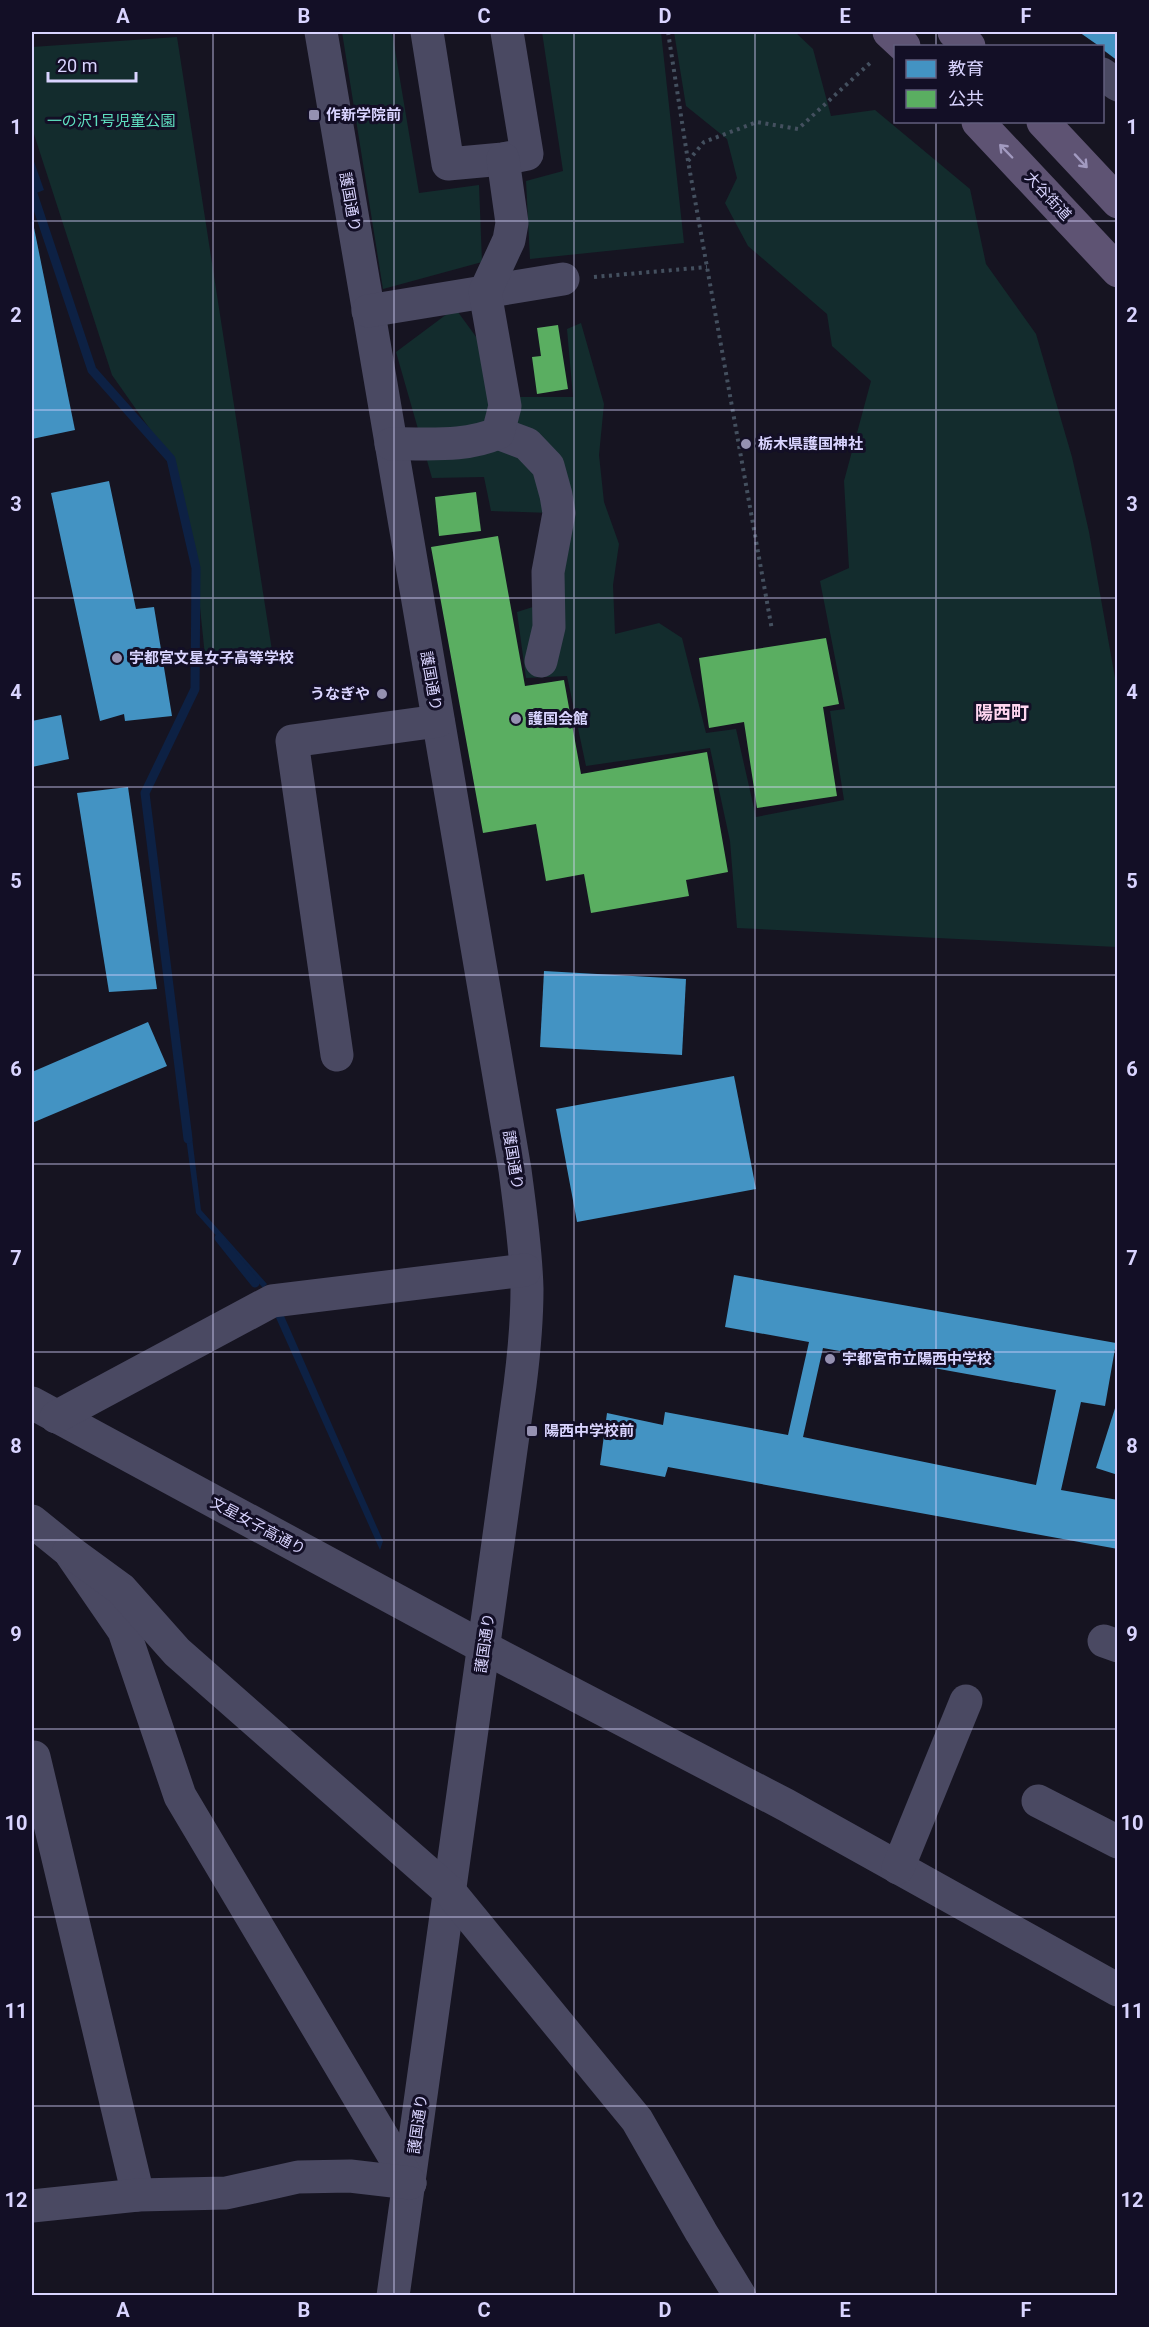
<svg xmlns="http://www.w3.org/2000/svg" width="1149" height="2327" viewBox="0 0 1149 2327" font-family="Roboto,'Noto Sans JP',sans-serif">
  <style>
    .green { fill: #132c2d }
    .water { fill: #0d2144 }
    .schools { fill: #4393c3; fill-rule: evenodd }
    .public { fill: #5aae61 }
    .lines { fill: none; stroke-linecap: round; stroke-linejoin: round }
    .stream { stroke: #0d2144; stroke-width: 9 }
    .path { stroke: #44505f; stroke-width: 4; stroke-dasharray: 3 4.5; stroke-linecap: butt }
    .minor { stroke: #4a4962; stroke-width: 33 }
    .major { stroke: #5e5373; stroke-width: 33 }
    .oneway { stroke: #a29ac0 }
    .grid { fill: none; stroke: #d9d4ff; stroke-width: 1.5; stroke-opacity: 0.55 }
    .poi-dot { fill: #9591b1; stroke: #130f26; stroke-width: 2 }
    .labels { text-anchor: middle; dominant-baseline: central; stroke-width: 6; stroke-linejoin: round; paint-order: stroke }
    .poi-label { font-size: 15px; font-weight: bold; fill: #d9d4ff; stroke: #130f26; text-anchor: start }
    .park-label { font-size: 15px; fill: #5fe0c0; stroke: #130f26 }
    .street-label { font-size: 15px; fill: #d9d4ff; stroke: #130f26 }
    .quarter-label { font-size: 18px; font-weight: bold; fill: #ffd6f0; stroke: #130f26 }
    .neatline { fill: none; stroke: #d9d4ff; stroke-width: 2 }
    .grid-label { font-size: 20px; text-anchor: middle; font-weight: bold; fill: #d9d4ff }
  </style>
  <rect width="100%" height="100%" fill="#161421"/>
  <g class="green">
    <path d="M342,32H392L419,193L479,185L482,262L383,289Z"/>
    <path d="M542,32H661L684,243L530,259L526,181L563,171Z"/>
    <path d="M674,32H795L813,49L831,116L875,110L970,189L986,264L1036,334L1072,457L1089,532L1117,689V947L737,928L730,841L710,748L586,766L567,676L526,678L517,612L536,606L551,513L491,511L484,477L432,478L396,352L455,308L520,397H573L567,329L581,323L604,404L599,455L604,502L619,544L613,585L615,634L659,623L682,638L706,733L736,729L756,817L844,800L830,711L845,709L820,581L849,568L844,481L871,381L832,346L827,314L748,246L725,203L737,178L727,139L686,106Z"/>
    <path d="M177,37L273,657L206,666L196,568L171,459L112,375L32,128V47Z"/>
  </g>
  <g class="water">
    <path d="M32,156L44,190L34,194L32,186Z"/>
    <path d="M191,1129L201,1210L267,1284L263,1288L196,1213L185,1130Z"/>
    <path d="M281,1309L383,1541L380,1550L273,1311Z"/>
  </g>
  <g class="schools">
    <path d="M1079,32H1118V61L1102,49V46H1099Z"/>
    <path d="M32,218L75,430L32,439Z"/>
    <path d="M109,481L136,609L154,607L172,716L125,721L124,714L100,721L51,493Z"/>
    <path d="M61,715L69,759L32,767V721Z"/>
    <path d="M128,787L157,989L109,992L77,793Z"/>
    <path d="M544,971L686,979L682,1055L540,1047Z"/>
    <path d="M148,1022L167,1066L32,1123V1072Z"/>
    <path d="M734,1076L756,1189L577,1222L556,1109Z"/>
    <path d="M734,1275L1116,1343L1105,1406L1081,1402L1061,1490L1118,1500V1549L668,1467L665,1477L600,1465L607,1413L663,1425L665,1412L788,1435L809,1342L725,1327ZM823,1348L1056,1390L1036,1485L803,1437Z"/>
    <path d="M1117,1402H1118V1475L1096,1468Z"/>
  </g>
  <g class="public">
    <path d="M558,325L568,389L537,394L532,357L541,356L537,328Z"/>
    <path d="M476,492L481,531L439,536L435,497Z"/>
    <path d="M498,536L525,686L564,680L581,774L707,752L728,872L686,880L689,896L591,913L584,874L546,881L536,824L483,833L431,547Z"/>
    <path d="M826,638L839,704L823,707L837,796L757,808L744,722L709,728L699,658Z"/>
  </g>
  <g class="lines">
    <g class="stream">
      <path d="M32,191L92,370L171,459L196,568L195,689L145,793L188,1139"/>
      <path d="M219,1238L255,1283"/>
    </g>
    <g class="path">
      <path d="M668,32L688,161L772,630"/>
      <path d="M688,161L704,142L757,122L798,129L870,63"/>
      <path d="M594,277L707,267"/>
    </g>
    <g class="minor">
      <path d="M321,32L515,1170C520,1209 526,1249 527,1289C527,1321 524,1353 520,1385L393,2296"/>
      <path d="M427,32L448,164L503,159L527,154L507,32"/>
      <path d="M1102,74L1118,85"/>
      <path d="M368,311L563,279"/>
      <path d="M498,433L527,444L548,466L556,495L559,513L548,572L549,627L541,661"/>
      <path d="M391,444C427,443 464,448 498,433L505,406L485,292L509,240L512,223L503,159"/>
      <path d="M337,1055L292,741L438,721"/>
      <path d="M32,1403L485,1648L786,1805L1118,1990"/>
      <path d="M56,1417L272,1301L525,1270"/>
      <path d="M32,1521L69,1551L124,1631L180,1796L410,2183"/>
      <path d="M69,1551L121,1589L177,1652L450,1892L637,2120L701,2232L740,2296"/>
      <path d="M1104,1641L1118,1646"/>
      <path d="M34,1757L138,2195"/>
      <path d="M1038,1801L1118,1842"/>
      <path d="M898,1868L966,1701"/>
      <path d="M32,2206L138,2195L226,2193L298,2177L350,2176L410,2183"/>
    </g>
    <g class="major">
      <path d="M889,32L904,46"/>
      <path d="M954,32L969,46"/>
      <path d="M978,122L1118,271"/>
      <path d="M1043,122L1118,202"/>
    </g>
  </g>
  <defs><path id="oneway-shaft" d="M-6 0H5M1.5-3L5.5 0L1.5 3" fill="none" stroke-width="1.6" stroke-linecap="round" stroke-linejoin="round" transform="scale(1.5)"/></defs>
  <g class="oneway">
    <use href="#oneway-shaft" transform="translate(1006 151) rotate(-134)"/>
    <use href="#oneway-shaft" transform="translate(1081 161) rotate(47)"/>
  </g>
  <path class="grid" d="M213,32V2296M394,32V2296M574,32V2296M755,32V2296M936,32V46M936,122V2296M32,221H1118M32,410H1118M32,598H1118M32,787H1118M32,975H1118M32,1164H1118M32,1352H1118M32,1540H1118M32,1729H1118M32,1917H1118M32,2106H1118"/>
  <g class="poi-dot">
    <rect x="308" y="109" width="12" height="12" rx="3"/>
    <circle cx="746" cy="444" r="6"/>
    <circle cx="117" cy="658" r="6"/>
    <circle cx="382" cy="694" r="6"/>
    <circle cx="516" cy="719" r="6"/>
    <circle cx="830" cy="1359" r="6"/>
    <rect x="526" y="1425" width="12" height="12" rx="3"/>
  </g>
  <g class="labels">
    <g class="poi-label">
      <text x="326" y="115">作新学院前</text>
      <text x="758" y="444">栃木県護国神社</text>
      <text x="129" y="658">宇都宮文星女子高等学校</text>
      <text x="370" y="694" text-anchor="end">うなぎや</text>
      <text x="528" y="719">護国会館</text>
      <text x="842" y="1359">宇都宮市立陽西中学校</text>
      <text x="544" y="1431">陽西中学校前</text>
    </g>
    <g class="park-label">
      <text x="111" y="121">一の沢1号児童公園</text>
    </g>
    <g class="street-label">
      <text transform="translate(1048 196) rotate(47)">大谷街道</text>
      <text transform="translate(350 202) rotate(80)">護国通り</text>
      <text transform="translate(431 681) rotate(80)">護国通り</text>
      <text transform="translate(513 1160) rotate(81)">護国通り</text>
      <text transform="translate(258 1526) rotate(28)">文星女子高通り</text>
      <text transform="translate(485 1643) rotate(-82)">護国通り</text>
      <text transform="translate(418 2124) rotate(-82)">護国通り</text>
    </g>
    <g class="quarter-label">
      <text x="1002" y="712">陽西町</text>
    </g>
  </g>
  <rect width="1149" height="2327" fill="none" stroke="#130f26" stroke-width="66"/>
  <rect x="894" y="45" width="210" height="78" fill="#130f26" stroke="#625e7d" stroke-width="1.5"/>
  <rect x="906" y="60" width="30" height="18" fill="#4393c3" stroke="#625e7d" stroke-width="1.5"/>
  <text x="948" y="75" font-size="18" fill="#d9d4ff">教育</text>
  <rect x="906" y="90" width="30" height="18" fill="#5aae61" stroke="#625e7d" stroke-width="1.5"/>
  <text x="948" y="105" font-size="18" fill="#d9d4ff">公共</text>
  <path d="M48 72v9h88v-9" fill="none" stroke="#d9d4ff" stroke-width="3"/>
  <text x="57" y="72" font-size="18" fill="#d9d4ff" stroke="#130f26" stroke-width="4.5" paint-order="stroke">20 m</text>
  <rect x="33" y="33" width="1083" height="2261" class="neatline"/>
  <g class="grid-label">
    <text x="123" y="23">A</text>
    <text x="304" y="23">B</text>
    <text x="484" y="23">C</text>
    <text x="665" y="23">D</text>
    <text x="845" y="23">E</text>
    <text x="1026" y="23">F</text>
    <text x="16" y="134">1</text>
    <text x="1132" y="134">1</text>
    <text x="16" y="322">2</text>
    <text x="1132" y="322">2</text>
    <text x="16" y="511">3</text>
    <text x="1132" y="511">3</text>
    <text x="16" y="699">4</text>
    <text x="1132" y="699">4</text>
    <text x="16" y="888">5</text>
    <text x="1132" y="888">5</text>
    <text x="16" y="1076">6</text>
    <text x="1132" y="1076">6</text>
    <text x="16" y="1265">7</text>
    <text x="1132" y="1265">7</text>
    <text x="16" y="1453">8</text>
    <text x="1132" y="1453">8</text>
    <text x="16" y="1641">9</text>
    <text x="1132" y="1641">9</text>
    <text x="16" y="1830">10</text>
    <text x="1132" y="1830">10</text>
    <text x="16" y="2018">11</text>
    <text x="1132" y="2018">11</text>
    <text x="16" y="2207">12</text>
    <text x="1132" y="2207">12</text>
    <text x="123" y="2317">A</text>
    <text x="304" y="2317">B</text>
    <text x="484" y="2317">C</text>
    <text x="665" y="2317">D</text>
    <text x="845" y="2317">E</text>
    <text x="1026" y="2317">F</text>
  </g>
</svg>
